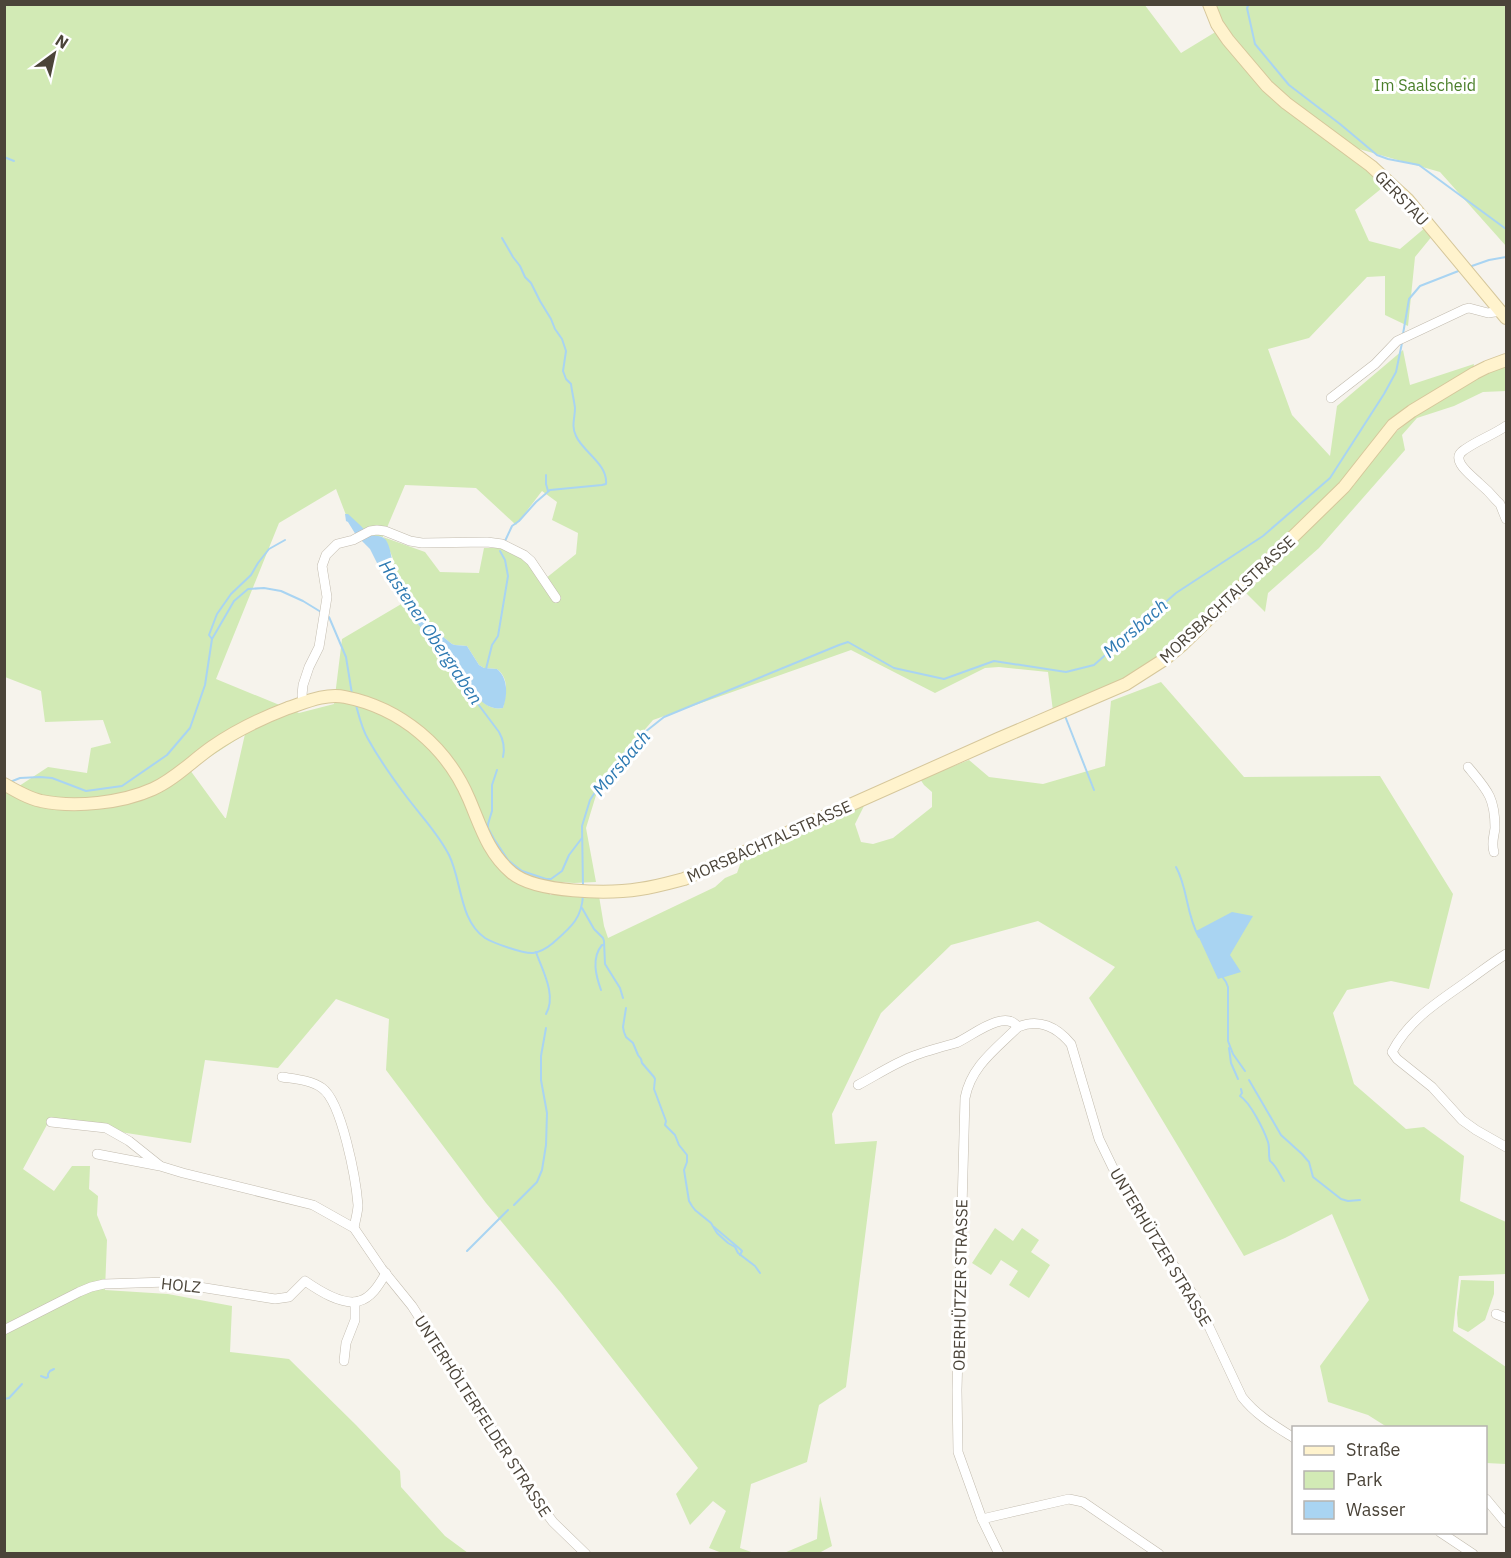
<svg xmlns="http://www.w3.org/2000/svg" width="1511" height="1558" viewBox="0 0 1511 1558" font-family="'IBM Plex Sans',sans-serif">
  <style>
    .green { fill: #d2eab5; fill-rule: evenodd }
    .water { fill: #a9d4f2 }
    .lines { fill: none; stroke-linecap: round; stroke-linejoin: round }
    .stream { stroke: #a9d4f2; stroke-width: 2 }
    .minor-casing { stroke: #c2bbae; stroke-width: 10 }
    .secondary-casing { stroke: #d6c79b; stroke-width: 14 }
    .minor { stroke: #fff; stroke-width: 9 }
    .secondary { stroke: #fff3cd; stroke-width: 12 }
    .labels { text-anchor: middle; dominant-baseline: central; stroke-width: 6; stroke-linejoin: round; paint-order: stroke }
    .park-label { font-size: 16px; fill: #4a7f2a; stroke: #fff }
    .street-label { font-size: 16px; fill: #4b4439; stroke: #fff }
    .water-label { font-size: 18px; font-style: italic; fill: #2e7ab2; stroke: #fff }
  </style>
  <rect width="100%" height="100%" fill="#f6f3ec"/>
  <g class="green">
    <path d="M1144,4L1181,53L1222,28L1213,5H1506V246L1440,172L1359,149L1387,184L1355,210L1369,241L1400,249L1426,227L1433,235L1415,257L1408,326L1385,315V276L1367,277L1309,338L1268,349L1292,415L1330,456L1337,406L1403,350L1410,385L1474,364L1473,369L1392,419L1376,437L1349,476L1256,564L1168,651L1137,673L1053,711L1048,672L999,667L985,668L935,693L851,650L653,720L600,782L586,828L596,882L574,883L549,881L550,895L566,894L599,896L604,926L608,938L715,887L725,878L737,873L742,859L864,806L855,824L861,842L873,844L893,838L932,807V792L924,785L920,779L969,760L989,777L1043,784L1105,766L1111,701L1161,682L1244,777L1380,776L1453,894L1429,989L1391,981L1347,990L1333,1013L1354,1084L1406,1129L1424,1127L1464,1156L1460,1201L1506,1222V1274L1459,1276L1453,1331L1506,1367V1464L1486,1463V1428L1387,1427L1368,1415L1328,1402L1320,1366L1369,1300L1332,1214L1285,1238L1244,1256L1089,998L1115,967L1038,921L951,945L881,1013L832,1114L835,1144L877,1141L846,1387L819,1405L807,1462L751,1484L740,1548L754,1553H722L709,1548L726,1511L713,1501L690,1525L676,1494L698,1468L561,1293L486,1203L386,1070L389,1019L336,999L278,1068L205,1060L191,1143L49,1121L23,1169L54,1191L72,1166H90L89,1189L98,1196L97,1215L107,1240L105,1290L168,1294L232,1306L230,1352L289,1359L356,1425L400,1471L401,1487L445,1536L468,1553H5L4,788L10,792L48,767L87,773L91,748L111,743L103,720L45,722L41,691L5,677V5ZM405,485L476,488L516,525L542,491L557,502L552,520L578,533L576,554L540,583L526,560L502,548H484L479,573L440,572L425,552L383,537ZM336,489L346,515L369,535L383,537L386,541L393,559V566L402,591L414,610L420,611L437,632L452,644L455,645L467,646L479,665L484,668L497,669C510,679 506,694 503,708C484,712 471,689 462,676L460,675L456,678L422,629L402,605L403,603L342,639L334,704L299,713L216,679L279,523ZM245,734L226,818H225L190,770Z"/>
    <path d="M1506,364V391L1483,392L1454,406L1417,418L1402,435L1405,450L1319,548L1268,593L1265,612L1246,593L1354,485L1384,442L1420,412L1467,382Z"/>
    <path d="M995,1228L1013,1241L1022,1228L1039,1240L1031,1252L1050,1265L1029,1298L1009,1285L1018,1271L1001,1260L991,1275L972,1263Z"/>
    <path d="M1461,1280L1494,1281V1294L1485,1320L1468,1332L1458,1327L1457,1313Z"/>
    <path d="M820,1496L832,1546L819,1553H784L817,1539Z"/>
  </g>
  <g class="water">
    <path d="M345,514H348L361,526L369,535C375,536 382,535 386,540C391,548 391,559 394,568C398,583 406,597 414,610L420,611L437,632L452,644L455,645L467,646L479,665L484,668L497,669C508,678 508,695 503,708C484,712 471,690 462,676L460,675L455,678L422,629L402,605L403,603L378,565L370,549L356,535L348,522L346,521Z"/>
    <path d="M1232,912L1253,916L1230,955L1241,972L1218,979L1196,931Z"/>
  </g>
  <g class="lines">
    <g class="stream">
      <path d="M1249,4L1247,8L1255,44L1289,85L1340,124L1377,155L1388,159L1419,165L1506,229"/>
      <path d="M4,157L14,161"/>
      <path d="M502,238L513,257L520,266L525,277L531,283L540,301L551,319L555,329L562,339L566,351L563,371L566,379L571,384C572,392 574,400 575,408C575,418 571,426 576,436C583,452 608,464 606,484L602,485L550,490L536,502L519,521L512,526L505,541"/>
      <path d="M1506,242V244"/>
      <path d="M1469,267L1489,260L1506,257"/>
      <path d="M1403,334L1409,299L1420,286L1461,270"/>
      <path d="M546,475V484L548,491"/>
      <path d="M326,615L329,617L346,657L352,694"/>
      <path d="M212,639L209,635L217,614L231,594L251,575L258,563L269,549L285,540"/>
      <path d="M483,669H486L492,645L498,636L508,576L505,560L500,551"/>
      <path d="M457,676L499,732C503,739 505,748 503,757"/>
      <path d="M356,705C359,716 362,729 368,739C378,757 394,780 406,796C421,816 438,833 449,855C462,881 459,920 485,938C493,943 524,954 533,953C540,952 547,948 553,943C570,928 582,919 583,895"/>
      <path d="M1065,716L1094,790"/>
      <path d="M497,770L492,785V811L488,824V828L494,839L508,860L514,865L522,871L546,879H551L562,871L569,855L582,838"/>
      <path d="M10,782L20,778L40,777L52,778L86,791L122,786L167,755L190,728L205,685L212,639L234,601L248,589L264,588L281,591L303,601L321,612"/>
      <path d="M1176,867C1188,888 1186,915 1199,937"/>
      <path d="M583,886L582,826L590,800L611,768L640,736L664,717L839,645L848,642L894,668L944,679L994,661L1066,672L1094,665L1176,593L1263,536L1330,478L1384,394L1396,372L1402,343"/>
      <path d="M582,908L594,929L603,938L604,941L605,964L620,988L623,998"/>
      <path d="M536,952C542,970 557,995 546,1014"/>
      <path d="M1221,975L1226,982L1228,987V1041L1233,1054L1245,1071"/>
      <path d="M601,990C596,976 591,958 602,945H603"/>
      <path d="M626,1008L623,1027L624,1032L626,1037L633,1043L638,1055L641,1059L642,1063L654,1077L655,1079L654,1089L666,1121L665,1125L675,1135L679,1145L687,1155V1162L684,1170L689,1201L692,1206L695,1210L711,1223L717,1233L728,1243L735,1247L738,1253L755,1266L760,1273"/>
      <path d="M1229,1048L1231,1063L1238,1079"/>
      <path d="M1249,1080L1281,1135L1302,1154L1309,1162L1313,1177L1341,1199L1348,1201L1360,1200"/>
      <path d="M1241,1089L1242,1093L1240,1096C1250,1102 1264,1130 1268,1142C1270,1148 1268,1155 1270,1161C1276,1165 1280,1175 1284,1181"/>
      <path d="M514,1205L537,1182L542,1170L546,1145L547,1113L541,1080V1056L546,1028"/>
      <path d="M714,1227L740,1249L742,1251L740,1255"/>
      <path d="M467,1251L508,1210"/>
      <path d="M41,1376L46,1378L48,1377V1374L50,1371L54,1369"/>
      <path d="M4,1399L9,1398L22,1384"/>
    </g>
    <defs>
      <g id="minor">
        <path d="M1331,398L1375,364L1397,341L1465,309L1469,308L1488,313L1501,311"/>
        <path d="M1506,426C1493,435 1478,440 1464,450C1449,460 1471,475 1479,483C1485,488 1491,494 1496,500L1500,504L1506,519"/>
        <path d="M303,703L302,695L303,685L309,667L319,647L327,597L322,566L326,555L337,544L353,540L370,531L377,530L385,531L410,541L422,543L487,542L502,544L524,555L531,561L556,598"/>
        <path d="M1468,767C1487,790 1495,797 1495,828C1494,837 1491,843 1494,852"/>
        <path d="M1506,954C1490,964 1475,976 1459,987C1433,1005 1407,1023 1392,1052L1397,1059L1432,1087L1462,1120L1476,1130L1506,1147"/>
        <path d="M282,1077C295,1079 311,1080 322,1088C342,1102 356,1180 358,1205C358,1212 355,1221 354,1228"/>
        <path d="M858,1085C875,1076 893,1064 911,1057C926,1051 941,1047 956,1043C971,1037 1004,1008 1018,1027"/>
        <path d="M51,1122L106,1128L129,1141L159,1165"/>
        <path d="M97,1154L160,1166L183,1173L313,1205L354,1228L382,1269L412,1306L538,1502L553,1522L586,1554"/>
        <path d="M1496,1314L1506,1318"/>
        <path d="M4,1330L79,1292L91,1287L104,1284L168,1282L275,1299L289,1297L305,1281C318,1290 342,1306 359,1301C372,1298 380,1283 386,1273"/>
        <path d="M344,1361L346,1343L355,1320V1302"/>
        <path d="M1486,1499L1506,1523"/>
        <path d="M982,1519L1069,1499L1083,1502L1159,1554"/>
        <path d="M1440,1532L1473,1554"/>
        <path d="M999,1554L982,1519L958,1452L957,1390L965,1098C971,1066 996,1049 1018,1027C1039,1018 1057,1027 1071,1044L1099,1139L1113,1168L1129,1198L1196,1299L1242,1397C1256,1415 1275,1426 1294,1438"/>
      </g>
      <g id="secondary">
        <path d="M1209,4L1217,24L1228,40L1267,86L1286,103L1371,166L1408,200L1506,318"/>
        <path d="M4,784C16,791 28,798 41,801C75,808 122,803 153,789C175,779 192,761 212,747C235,731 262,718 288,708C306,702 326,693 345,697C401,708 447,747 469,799C481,827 488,853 512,873C536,893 609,894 640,889C655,887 669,883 684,879L998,739L1126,684L1165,659L1183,644L1344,487L1393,425L1412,411L1475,373L1487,367L1506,360"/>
      </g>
    </defs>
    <use href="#minor" class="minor-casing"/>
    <use href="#secondary" class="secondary-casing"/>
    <use href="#minor" class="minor"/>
    <use href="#secondary" class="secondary"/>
  </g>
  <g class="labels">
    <g class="park-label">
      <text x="1425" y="85">Im Saalscheid</text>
    </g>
    <g class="street-label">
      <text transform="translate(1402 198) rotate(46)">GERSTAU</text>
      <text transform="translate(1227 599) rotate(-43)">MORSBACHTALSTRASSE</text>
      <text transform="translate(769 841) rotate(-24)">MORSBACHTALSTRASSE</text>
      <text transform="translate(1161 1247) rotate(59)">UNTERHÜTZER STRASSE</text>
      <text transform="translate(181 1285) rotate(6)">HOLZ</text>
      <text transform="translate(960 1285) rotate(-89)">OBERHÜTZER STRASSE</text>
      <text transform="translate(483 1416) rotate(57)">UNTERHÖLTERFELDER STRASSE</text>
    </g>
    <g class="water-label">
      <text transform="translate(1135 628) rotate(-41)">Morsbach</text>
      <text transform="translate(431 632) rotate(56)">Hastener Obergraben</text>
      <text transform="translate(621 763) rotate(-50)">Morsbach</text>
    </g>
  </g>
  <rect width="1511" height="1558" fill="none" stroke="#4b4439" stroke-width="12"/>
  <rect x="1292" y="1426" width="195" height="108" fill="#ffffff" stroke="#b7b4b0" stroke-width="1.5"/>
  <rect x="1304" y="1446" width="30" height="9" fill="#fff3cd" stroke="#b7b4b0" stroke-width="1.5"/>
  <text x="1346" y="1456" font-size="18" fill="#4b4439">Straße</text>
  <rect x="1304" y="1471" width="30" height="18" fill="#d2eab5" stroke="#b7b4b0" stroke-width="1.5"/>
  <text x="1346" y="1486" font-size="18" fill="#4b4439">Park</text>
  <rect x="1304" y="1501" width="30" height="18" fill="#a9d4f2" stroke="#b7b4b0" stroke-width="1.5"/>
  <text x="1346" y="1516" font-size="18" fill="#4b4439">Wasser</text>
  <g transform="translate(54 54) rotate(33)" stroke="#ffffff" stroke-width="4.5" paint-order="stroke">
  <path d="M0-4.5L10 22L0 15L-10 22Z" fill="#4b4439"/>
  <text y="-9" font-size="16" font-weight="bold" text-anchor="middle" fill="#4b4439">N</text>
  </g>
</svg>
